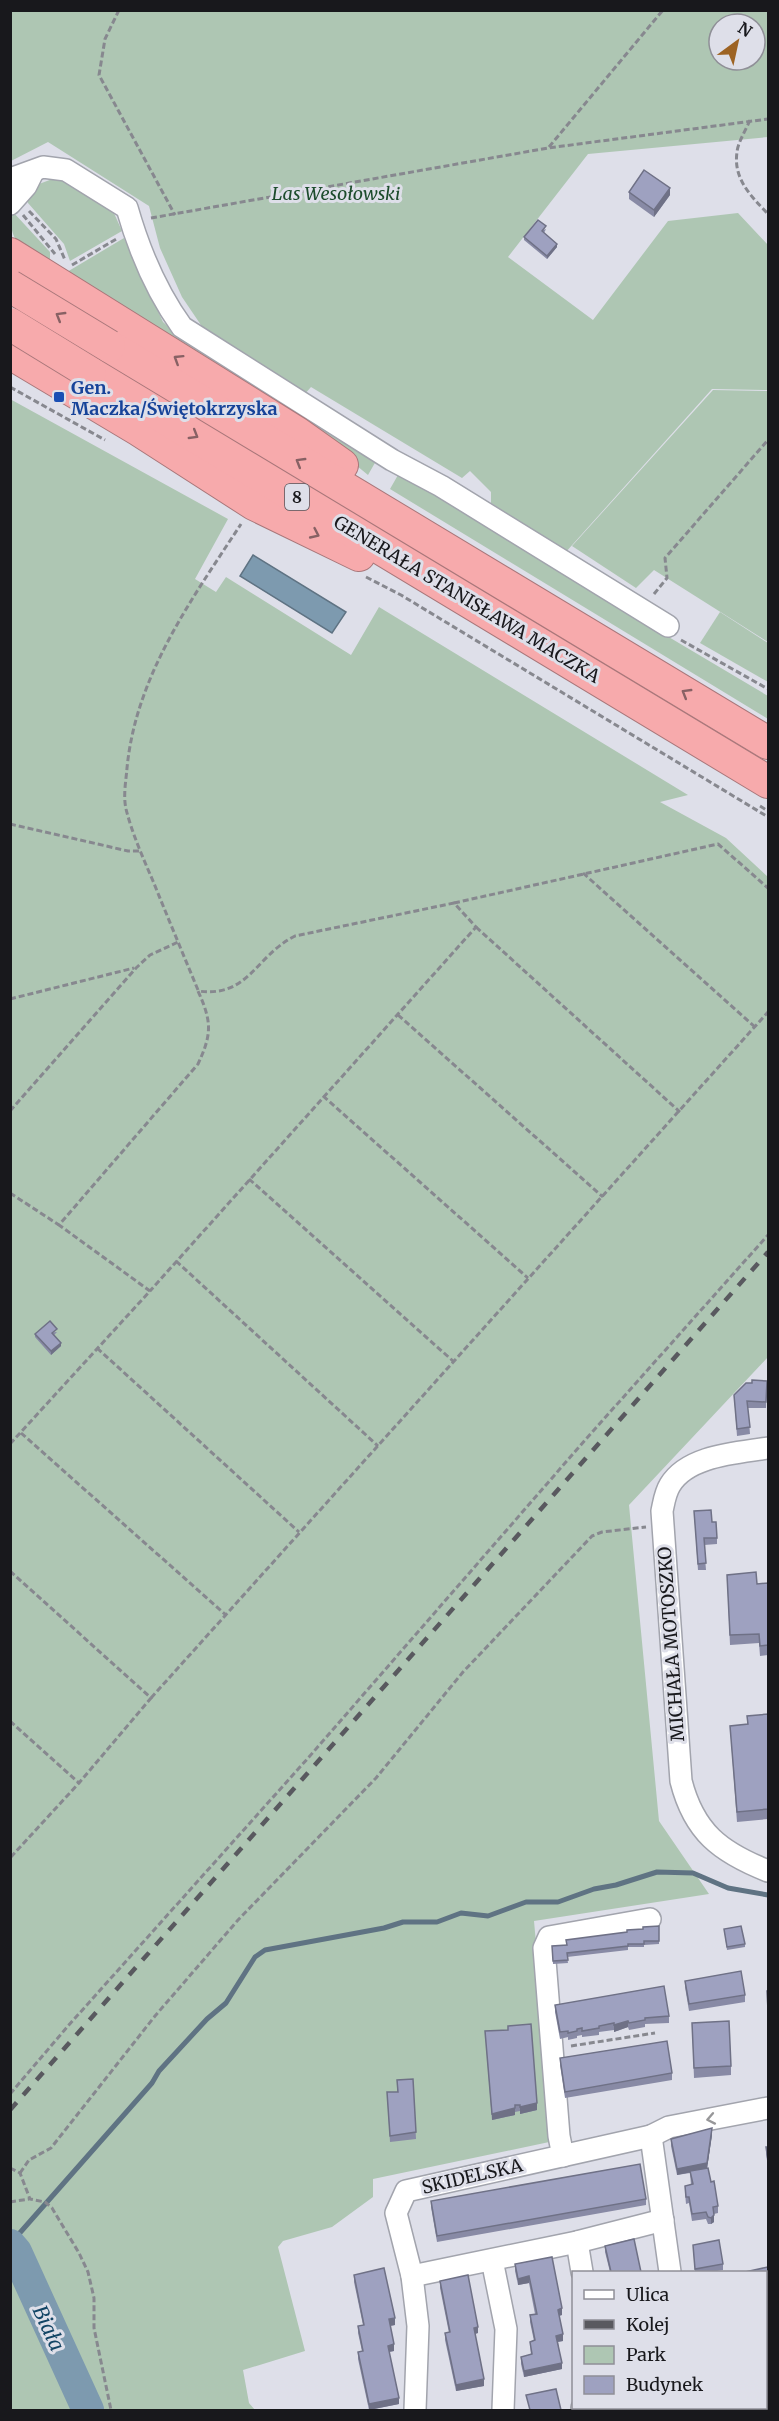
<svg xmlns="http://www.w3.org/2000/svg" width="779" height="2421" viewBox="0 0 779 2421" font-family="Merriweather,serif">
  <style>
    .green { fill: #aec6b3; fill-rule: evenodd }
    .water { fill: #7d9aaf; stroke: #5f7383; stroke-width: 1.5 }
    .lines { fill: none; stroke-linecap: round; stroke-linejoin: round }
    .stream { stroke: #5f7383; stroke-width: 5 }
    .river { stroke: #7d9aaf; stroke-width: 32 }
    .minor-casing { stroke: #a2a4ad; stroke-width: 24 }
    .highway-casing { stroke: #a9777a; stroke-width: 34 }
    .path { stroke: #87888f; stroke-width: 3; stroke-dasharray: 6 3; stroke-linecap: butt }
    .minor { stroke: #fff; stroke-width: 21 }
    .highway { stroke: #f7aaac; stroke-width: 32 }
    .rail { stroke: #59595f; stroke-width: 4.5; stroke-dasharray: 10 10; stroke-linecap: butt }
    .highway-bridge-casing { stroke: #a9777a; stroke-width: 34; stroke-linecap: butt }
    .highway-bridge { stroke: #f7aaac; stroke-width: 32 }
    .wall { fill: #888aa5 }
    .shaded-wall { fill: #6f7186 }
    .building { fill: #9ea1c0; stroke: #6f7186; stroke-width: 1.5 }
    .oneway { stroke: #886164 }
    .oneway2 { stroke: #979799 }
    .transit-dot { fill: #1a4fb4; stroke: #dedfe9; stroke-width: 2 }
    .labels { text-anchor: middle; dominant-baseline: central; stroke-width: 6; stroke-linejoin: round; paint-order: stroke }
    .shield { fill: #dedfe9; stroke: #53545a; stroke-width: 1.5 }
    .shield-label { font-size: 16px; font-weight: bold; fill: #18181c }
    .park-label { font-size: 18px; font-style: italic; fill: #1c4c2c; stroke: #dedfe9 }
    .transit-label { font-size: 18px; font-weight: bold; fill: #164399; stroke: #dedfe9; text-anchor: start }
    .street-label { font-size: 18px; fill: #18181c; stroke: #dedfe9 }
    .water-label { font-size: 20px; font-style: italic; fill: #134565; stroke: #dedfe9 }
  </style>
  <rect width="100%" height="100%" fill="#dedfe9"/>
  <g class="green">
    <path d="M11,11H768V137L588,154L508,257L593,320L668,221L738,213L768,245V390L712,389L565,553L491,503V492L470,471L462,478L311,387L304,395L207,334L182,297L160,248L149,206L48,142L11,161ZM719,24H755V60H719Z"/>
    <path d="M55,178L70,182L113,211L122,231L70,261L64,244L28,203L26,196L39,184Z"/>
    <path d="M13,212L50,252V267C28,251 5,243 13,212Z"/>
    <path d="M124,238L163,322L174,332L376,461L368,475L345,456L67,272Z"/>
    <path d="M713,390L768,391V642L654,570L636,588L572,546Z"/>
    <path d="M10,399L228,519L195,579L216,592L226,577L351,655L379,607L688,795L660,802L726,838L768,877V1357L629,1505L659,1821L709,1894L534,1921L554,2141L373,2179V2197L332,2227L283,2241L278,2247L305,2351L243,2370L249,2403L255,2410H11Z"/>
    <path d="M398,475L437,493L635,617L768,696V719L390,489Z"/>
    <path d="M720,612L768,643V682L700,643Z"/>
  </g>
  <path class="water" d="M253,555L346,612L332,633L240,576Z"/>
  <g class="lines">
    <path class="stream" d="M10,2244L152,2083L159,2071L207,2019L226,2003L255,1957L265,1950L384,1928L403,1922H437L461,1913L488,1916L526,1902H558L594,1889L616,1885L657,1872L693,1873L728,1888L768,1895"/>
    <path class="river" d="M10,2245L16,2252L88,2410"/>
    <defs>
      <g id="minor">
        <path d="M10,179L43,167L66,170L127,208C139,250 156,291 182,327L392,460L441,486L668,626"/>
        <path d="M10,204L26,186L33,172"/>
        <path d="M768,1448C738,1453 688,1455 670,1485C665,1493 664,1502 662,1511L681,1781C694,1832 720,1852 768,1871"/>
        <path d="M651,2136L670,2272"/>
        <path d="M563,2156L559,2136L544,1948L549,1937L650,1919"/>
        <path d="M577,2242L582,2272"/>
        <path d="M492,2260L506,2329L503,2410"/>
        <path d="M412,2276L577,2242L663,2220"/>
        <path d="M582,2408L583,2410"/>
        <path d="M670,2408L671,2410"/>
        <path d="M415,2410L418,2326L412,2276L396,2213L406,2191L651,2136L669,2127L768,2108"/>
      </g>
      <g id="highway">
        <path d="M10,254L297,433L342,465"/>
        <path d="M109,346L768,743"/>
        <path d="M10,353L139,430L254,504L359,555"/>
        <path d="M90,373L768,782"/>
      </g>
    </defs>
    <use href="#minor" class="minor-casing"/>
    <use href="#highway" class="highway-casing"/>
    <g class="path">
      <path d="M119,10L105,39L99,75L175,215"/>
      <path d="M750,120C746,130 738,142 737,152C733,179 751,196 768,214"/>
      <path d="M549,147L663,10"/>
      <path d="M29,211L56,239L65,260"/>
      <path d="M23,215L55,254"/>
      <path d="M151,218L548,148L768,119"/>
      <path d="M72,265L118,238"/>
      <path d="M10,387L105,440"/>
      <path d="M366,577L401,595L768,817"/>
      <path d="M654,594L667,578L665,558L768,440"/>
      <path d="M681,640L768,689"/>
      <path d="M760,806L768,811"/>
      <path d="M10,824L128,851H141"/>
      <path d="M583,873L755,1027"/>
      <path d="M454,903L718,844L768,888"/>
      <path d="M476,927L680,1112"/>
      <path d="M198,990C183,954 168,918 153,881C143,858 132,833 126,809C123,795 126,781 127,768C136,675 192,599 241,524"/>
      <path d="M10,999L134,968"/>
      <path d="M398,1015L603,1197"/>
      <path d="M323,1096L528,1278"/>
      <path d="M10,1111L136,968L150,955L178,942"/>
      <path d="M249,1179L453,1361"/>
      <path d="M10,1193L59,1225"/>
      <path d="M176,1261L378,1446"/>
      <path d="M97,1348L299,1532"/>
      <path d="M21,1433L226,1615"/>
      <path d="M10,1444L150,1291L59,1225L198,1064C212,1034 212,1022 198,991C249,998 255,956 295,936L454,903L476,927L150,1291"/>
      <path d="M10,1571L151,1698L79,1783L10,1858"/>
      <path d="M151,1698L768,1012"/>
      <path d="M10,1721L79,1783"/>
      <path d="M571,2046L655,2033"/>
      <path d="M10,2094L68,2026L309,1757L586,1439L768,1235"/>
      <path d="M10,2168L20,2173L30,2199L45,2202L52,2208L79,2253L88,2272L94,2298V2328L111,2410"/>
      <path d="M20,2173L29,2160L51,2148L155,2016L238,1920L376,1778L463,1672L592,1536L602,1532L646,1527"/>
      <path d="M10,2202L29,2199"/>
    </g>
    <use href="#minor" class="minor"/>
    <use href="#highway" class="highway"/>
    <path class="rail" d="M10,2110L768,1252"/>
    <defs>
      <g id="highway-bridge">
        <path d="M10,286L109,346"/>
        <path d="M10,324L90,373"/>
      </g>
    </defs>
    <use href="#highway-bridge" class="highway-bridge-casing"/>
    <use href="#highway-bridge" class="highway-bridge"/>
  </g>
  <g class="wall">
    <path d="M629,192L670,195L654,217L629,199Z"/>
    <path d="M546,229L544,233L557,247L547,259L524,240V237Z"/>
    <path d="M57,1332L54,1335L61,1346L51,1355L35,1337V1334Z"/>
    <path d="M767,1381L766,1408H748L750,1434L737,1436L734,1395Z"/>
    <path d="M694,1511L712,1522L717,1538V1544L704,1545L706,1570H698Z"/>
    <path d="M727,1575L757,1584L768,1583V1655L760,1656L759,1643L730,1645Z"/>
    <path d="M768,1714V1819L737,1822L730,1726L747,1724V1716Z"/>
    <path d="M659,1926V1944L644,1945V1947H628V1950L567,1957L568,1963L553,1964L552,1946L566,1945L627,1932Z"/>
    <path d="M724,1929L745,1944V1947L727,1950Z"/>
    <path d="M685,1981L745,1995V2002L689,2011L685,1987Z"/>
    <path d="M555,2005L669,2016V2023L645,2024V2027L629,2030L628,2027L614,2032V2030L599,2032V2035L582,2037V2035L577,2036V2038L568,2040V2037L560,2039L555,2012Z"/>
    <path d="M692,2023L731,2066V2075L694,2078Z"/>
    <path d="M485,2031L537,2110L520,2114V2111L515,2112V2115L492,2120Z"/>
    <path d="M560,2058L672,2073V2080L565,2098L560,2065Z"/>
    <path d="M413,2079L416,2139L390,2142L387,2092H397V2080Z"/>
    <path d="M712,2135L707,2168L718,2206V2213L714,2214V2222L711,2224H708L706,2219L692,2221L689,2203L686,2204L685,2193V2186L691,2185L690,2173L677,2175L671,2146V2139Z"/>
    <path d="M766,2147H768V2167L766,2154Z"/>
    <path d="M646,2199V2205L437,2242L431,2207V2201Z"/>
    <path d="M693,2245L723,2264V2270L711,2272H695Z"/>
    <path d="M605,2246L641,2272H610L605,2252Z"/>
    <path d="M552,2257L562,2315L559,2316L563,2341L558,2342L562,2369L524,2377L521,2364V2357L531,2355L530,2342L534,2341L530,2322V2315L535,2314L529,2283L518,2285L515,2271V2264Z"/>
    <path d="M768,2267V2289L765,2290V2272Z"/>
    <path d="M354,2275L395,2325L390,2326L394,2351L389,2352L399,2404L369,2410L358,2359V2352L362,2351L358,2333V2326L363,2325L354,2282Z"/>
    <path d="M440,2281L478,2333L475,2334L484,2386L456,2391L445,2340V2333H449L440,2288Z"/>
  </g>
  <g class="shaded-wall">
    <path d="M670,188V195L654,217V210Z"/>
    <path d="M557,244V247L547,259V256Z"/>
    <path d="M61,1343V1346L51,1355V1351Z"/>
    <path d="M628,2021V2027L614,2032V2025Z"/>
    <path d="M537,2103V2110L520,2114V2107Z"/>
    <path d="M515,2108V2115L492,2120V2114Z"/>
    <path d="M712,2128V2135L707,2169L677,2175V2169Z"/>
    <path d="M714,2215V2222L711,2224V2218Z"/>
    <path d="M529,2276V2283L518,2285V2279Z"/>
    <path d="M562,2308V2315L558,2316V2310Z"/>
    <path d="M395,2318V2325L389,2326V2319Z"/>
    <path d="M478,2327V2333L474,2334V2328Z"/>
    <path d="M765,2329H768V2335L765,2336Z"/>
    <path d="M563,2334V2341L556,2342V2336Z"/>
    <path d="M394,2344V2351L388,2352V2346Z"/>
    <path d="M562,2363V2369L524,2377V2371Z"/>
    <path d="M484,2379V2386L456,2391V2385Z"/>
    <path d="M399,2398V2404L369,2410V2404Z"/>
  </g>
  <g class="building">
    <path d="M644,170L670,188L654,210L629,192Z"/>
    <path d="M538,220L546,226L542,231L557,244L547,256L524,237Z"/>
    <path d="M50,1321L57,1329L52,1333L61,1343L51,1351L35,1334Z"/>
    <path d="M752,1380L767,1381L766,1402L747,1401L750,1427L737,1429L734,1395L746,1383H752Z"/>
    <path d="M711,1510L712,1522H716L717,1538H704L706,1563L698,1564L694,1511Z"/>
    <path d="M756,1572L757,1584L768,1583V1645L760,1646L759,1634L730,1635L727,1575Z"/>
    <path d="M768,1714V1809L737,1812L730,1726L748,1724L747,1716Z"/>
    <path d="M659,1926V1941H644V1944H628V1946L567,1953L568,1960L553,1961L552,1946L567,1945L566,1940L627,1932V1930L643,1929V1927Z"/>
    <path d="M741,1926L745,1944L727,1947L724,1929Z"/>
    <path d="M741,1971L745,1995L689,2004L685,1981Z"/>
    <path d="M664,1986L669,2016L645,2018V2020L629,2023L628,2021L614,2025V2023L599,2026V2028L582,2031V2028L577,2029V2031L568,2033V2031L560,2032L555,2005Z"/>
    <path d="M767,1991H768V2010Z"/>
    <path d="M729,2021L731,2066L694,2068L692,2023Z"/>
    <path d="M531,2024L537,2103L520,2107V2105H515V2108L492,2114L485,2031L508,2030V2026Z"/>
    <path d="M667,2041L672,2073L565,2092L560,2058Z"/>
    <path d="M413,2079L416,2132L390,2136L387,2092H398L397,2080Z"/>
    <path d="M712,2128L707,2163L677,2169L671,2139Z"/>
    <path d="M766,2147H768V2160Z"/>
    <path d="M640,2164L646,2199L437,2236L431,2201Z"/>
    <path d="M708,2168L711,2182L714,2181L718,2206L713,2207L714,2215L711,2218L708,2217L706,2212L692,2214L689,2197H686L685,2186L693,2184L690,2171Z"/>
    <path d="M634,2239L641,2272H611L605,2246Z"/>
    <path d="M719,2240L723,2264L695,2269L693,2245Z"/>
    <path d="M552,2257L562,2308L558,2310L563,2334L556,2336L562,2363L524,2371L521,2357L532,2354L530,2342L535,2340L530,2315L537,2314L529,2276L518,2279L515,2264Z"/>
    <path d="M768,2267V2283H765V2272H745Z"/>
    <path d="M384,2268L395,2318L389,2319L394,2344L388,2346L399,2398L369,2404L358,2352L363,2351L358,2326L364,2325L354,2275Z"/>
    <path d="M468,2275L478,2327L474,2328L484,2379L456,2385L445,2333L450,2332L440,2281Z"/>
    <rect x="765" y="2298" width="3" height="31"/>
    <path d="M765,2377H768V2401L765,2402Z"/>
    <path d="M556,2389L561,2410H530L526,2395Z"/>
    <path d="M615,2408H647L648,2410H615Z"/>
    <path d="M708,2408H738V2410H709Z"/>
  </g>
  <defs><path id="oneway-chevron" d="M-2-3.5L2.5 0L-2 3.5" fill="none" stroke-width="1.6" stroke-linecap="round" stroke-linejoin="round" transform="scale(1.5)"/></defs>
  <g class="oneway">
    <use href="#oneway-chevron" transform="translate(60 316) rotate(-149)"/>
    <use href="#oneway-chevron" transform="translate(178 359) rotate(-148)"/>
    <use href="#oneway-chevron" transform="translate(194 435) rotate(31)"/>
    <use href="#oneway-chevron" transform="translate(300 462) rotate(-149)"/>
    <use href="#oneway-chevron" transform="translate(315 534) rotate(25)"/>
    <use href="#oneway-chevron" transform="translate(686 693) rotate(-149)"/>
  </g>
  <use class="oneway2" href="#oneway-chevron" transform="translate(711 2119) rotate(169)"/>
  <rect class="transit-dot" x="53" y="391" width="12" height="12" rx="3"/>
  <g class="labels">
    <rect class="shield" x="285" y="484" width="24" height="26" rx="4.5"/>
    <g class="shield-label">
      <text x="297" y="497">8</text>
    </g>
    <g class="park-label">
      <text x="336" y="193">Las Wesołowski</text>
    </g>
    <g class="transit-label">
      <text x="71" y="387">Gen.<tspan x="71" dy="21">Maczka/Świętokrzyska</tspan></text>
    </g>
    <g class="street-label">
      <text transform="translate(467 599) rotate(31)">GENERAŁA STANISŁAWA MACZKA</text>
      <text transform="translate(671 1644) rotate(-94)">MICHAŁA MOTOSZKO</text>
      <text transform="translate(472 2176) rotate(-13)">SKIDELSKA</text>
    </g>
    <g class="water-label">
      <text transform="translate(49 2328) rotate(65)">Biała</text>
    </g>
  </g>
  <rect width="779" height="2421" fill="none" stroke="#18181c" stroke-width="24"/>
  <rect x="572" y="2271" width="195" height="138" fill="#dedfe9" stroke="#8f8f97" stroke-width="1.5"/>
  <rect x="584" y="2290" width="30" height="9" fill="#ffffff" stroke="#8f8f97" stroke-width="1.5"/>
  <text x="626" y="2301" font-size="18" fill="#18181c">Ulica</text>
  <rect x="584" y="2320" width="30" height="9" fill="#59595f" stroke="#8f8f97" stroke-width="1.5"/>
  <text x="626" y="2331" font-size="18" fill="#18181c">Kolej</text>
  <rect x="584" y="2346" width="30" height="18" fill="#aec6b3" stroke="#8f8f97" stroke-width="1.5"/>
  <text x="626" y="2361" font-size="18" fill="#18181c">Park</text>
  <rect x="584" y="2376" width="30" height="18" fill="#9ea1c0" stroke="#8f8f97" stroke-width="1.5"/>
  <text x="626" y="2391" font-size="18" fill="#18181c">Budynek</text>
  <g transform="translate(737 42) rotate(33)"><circle r="28" fill="#dedfe9" stroke="#8f8f97" stroke-width="1.5"/>
  <path d="M0-4.5L10 22L0 15L-10 22Z" fill="#9d6323"/>
  <text y="-9" font-size="16" font-weight="bold" text-anchor="middle" fill="#18181c">N</text>
  </g>
</svg>
